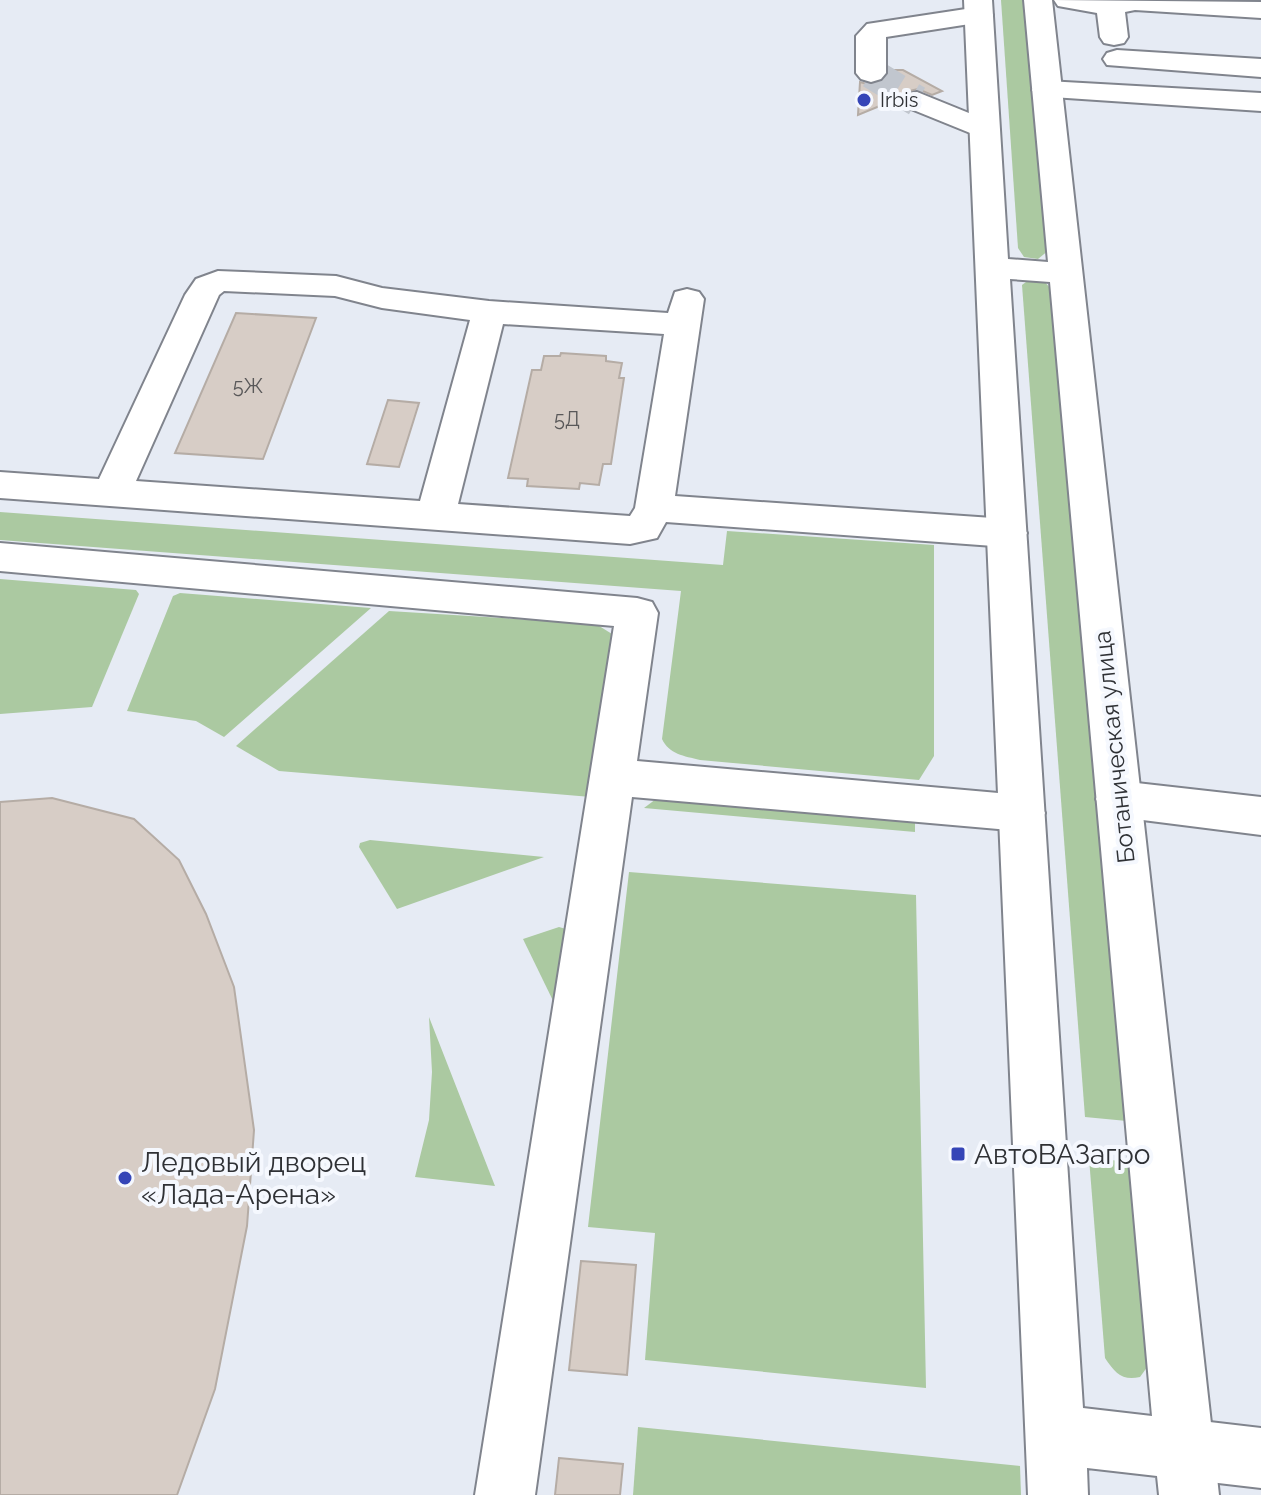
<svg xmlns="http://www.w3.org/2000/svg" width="1261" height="1495" viewBox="0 0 1261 1495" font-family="Raleway,sans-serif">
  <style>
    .green { fill: #abc9a1 }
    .building { fill: #d7cdc6; stroke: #b5aca5; stroke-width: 2 }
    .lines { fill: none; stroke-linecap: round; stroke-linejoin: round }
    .minor-tunnel { stroke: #c1c6ce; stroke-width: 31; stroke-dasharray: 31 16; stroke-linecap: butt }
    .minor-casing { stroke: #80848d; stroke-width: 4 }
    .major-casing { stroke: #80848d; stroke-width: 4 }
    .minor { fill: #fff; fill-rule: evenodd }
    .major { fill: #fff; fill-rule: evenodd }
    .poi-dot { fill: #3545b7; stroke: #f5f8fe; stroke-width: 3 }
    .labels { text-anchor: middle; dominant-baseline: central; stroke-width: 8; stroke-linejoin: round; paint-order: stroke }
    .far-poi-label { font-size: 20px; fill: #2f3135; stroke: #f5f8fe; text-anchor: start }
    .number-label { font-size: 20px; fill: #595859 }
    .street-label { font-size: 24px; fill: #2f3135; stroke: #f5f8fe }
    .near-poi-label { font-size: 28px; fill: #2f3135; stroke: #f5f8fe; text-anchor: start }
  </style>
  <rect width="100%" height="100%" fill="#e6ebf4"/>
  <g class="green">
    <path d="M1001,0H1025L1049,250L1038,259L1024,257L1018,248Z"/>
    <path d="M1030,279L1043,280L1051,289L1127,1121L1085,1117L1022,285Z"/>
    <path d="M0,512L723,565L727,531L934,545V756L919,780L700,760C684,756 669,754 662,739L681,591L0,540Z"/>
    <path d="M0,579L136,590L139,594L92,707L0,714Z"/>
    <path d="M180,593L371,608L224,737L196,721L127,711L173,596Z"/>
    <path d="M389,611L596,624L612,634L614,642L591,797L279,771L236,746Z"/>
    <path d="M660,796L915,816V832L644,808Z"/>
    <path d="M370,840L544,857L397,909L359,847L360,843Z"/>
    <path d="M629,872L916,895L926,1388L645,1360L655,1233L588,1227Z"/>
    <path d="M559,927L566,929L559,1013L523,939Z"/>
    <path d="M429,1017L495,1186L415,1177L429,1120L432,1072Z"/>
    <path d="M1089,1158L1132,1162L1153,1359L1140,1377C1122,1381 1115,1373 1105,1358Z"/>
    <path d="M638,1427L1020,1466L1021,1495H633Z"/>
  </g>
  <g class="building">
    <path d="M889,70H903L942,91L932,95L918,89L905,92L900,99L902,106L882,105L858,115L860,82L870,85L882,82Z"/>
    <path d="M236,313L316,318L263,459L175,453Z"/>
    <path d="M561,353L606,356V361L622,363L619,378H624L611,464H603L599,485L580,483L579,489L527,486L528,479L508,478L532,370H541L544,356H560Z"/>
    <path d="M388,400L419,403L399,467L367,464Z"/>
    <path d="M52,798L134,819L179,860L206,914L234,987L254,1130L247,1226L215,1389L177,1495H0V802Z"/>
    <path d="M581,1261L636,1265L627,1375L569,1370Z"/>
    <path d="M559,1458L623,1464L620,1495H555Z"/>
  </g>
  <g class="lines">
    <path class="minor-tunnel" d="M871,73L917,101"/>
    <defs>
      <g id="minor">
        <path d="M1054,0L1261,2V18L1135,10L1125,12L1128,37L1124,43L1114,45L1104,43L1100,37L1097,13L1058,6Z"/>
        <path d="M979,7L989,9L993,15L989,21L886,37V73L881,79L871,82L861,79L856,73V36L867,24Z"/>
        <path d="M1117,50L1261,59V77L1107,65L1103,59L1107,53Z"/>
        <path d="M1047,81L1261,93V111L1037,96L1032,90L1037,84Z"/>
        <path d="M917,92L996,124L1000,130L996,136L985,139L906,107L902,101L906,95Z"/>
        <path d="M218,271L336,276L382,288L489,301L668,313L675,292L687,289L699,292L704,299L675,496L1007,519L1021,523L1027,533L1021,543L1007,547L666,522L657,538L630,544L0,498V472L99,479L185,295L196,279ZM224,291L335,296L382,308L470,320L420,501L136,481L219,295ZM503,324L664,334L635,508L630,516L458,504Z"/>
        <path d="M0,543L637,598L652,602L658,613L637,761L1022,795L1038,800L1045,813L1038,826L1022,831L632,797L535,1495H475L614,626L0,571Z"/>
        <path d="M1119,781L1261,797V835L1119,817L1103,812L1096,799L1103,786Z"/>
        <path d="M1184,1419L1261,1428V1488L1184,1479L1163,1470L1154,1449L1163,1428Z"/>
      </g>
      <path id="major" d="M964,0H992L1008,259L1048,262L1024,0H1052L1219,1495H1159L1157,1476L1087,1468L1088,1495H1028ZM1010,279L1050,282L1152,1416L1083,1408Z"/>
    </defs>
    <use href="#minor" class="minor-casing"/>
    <use href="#major" class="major-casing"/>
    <use href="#minor" class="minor"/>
    <use href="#major" class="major"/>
  </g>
  <g class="poi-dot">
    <circle cx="864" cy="100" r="8"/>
    <rect x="950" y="1146" width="16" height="16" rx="4"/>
    <circle cx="125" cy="1178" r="8"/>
  </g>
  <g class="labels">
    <g class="far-poi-label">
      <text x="880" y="100">Irbis</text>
    </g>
    <g class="number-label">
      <text x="248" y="386">5Ж</text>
      <text x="567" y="419">5Д</text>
    </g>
    <g class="street-label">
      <text transform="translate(1114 747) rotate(-96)">Ботаническая улица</text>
    </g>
    <g class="near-poi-label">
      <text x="974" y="1154">АвтоВАЗагро</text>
      <text x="141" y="1162">Ледовый дворец<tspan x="141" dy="32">«Лада-Арена»</tspan></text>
    </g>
  </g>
</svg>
